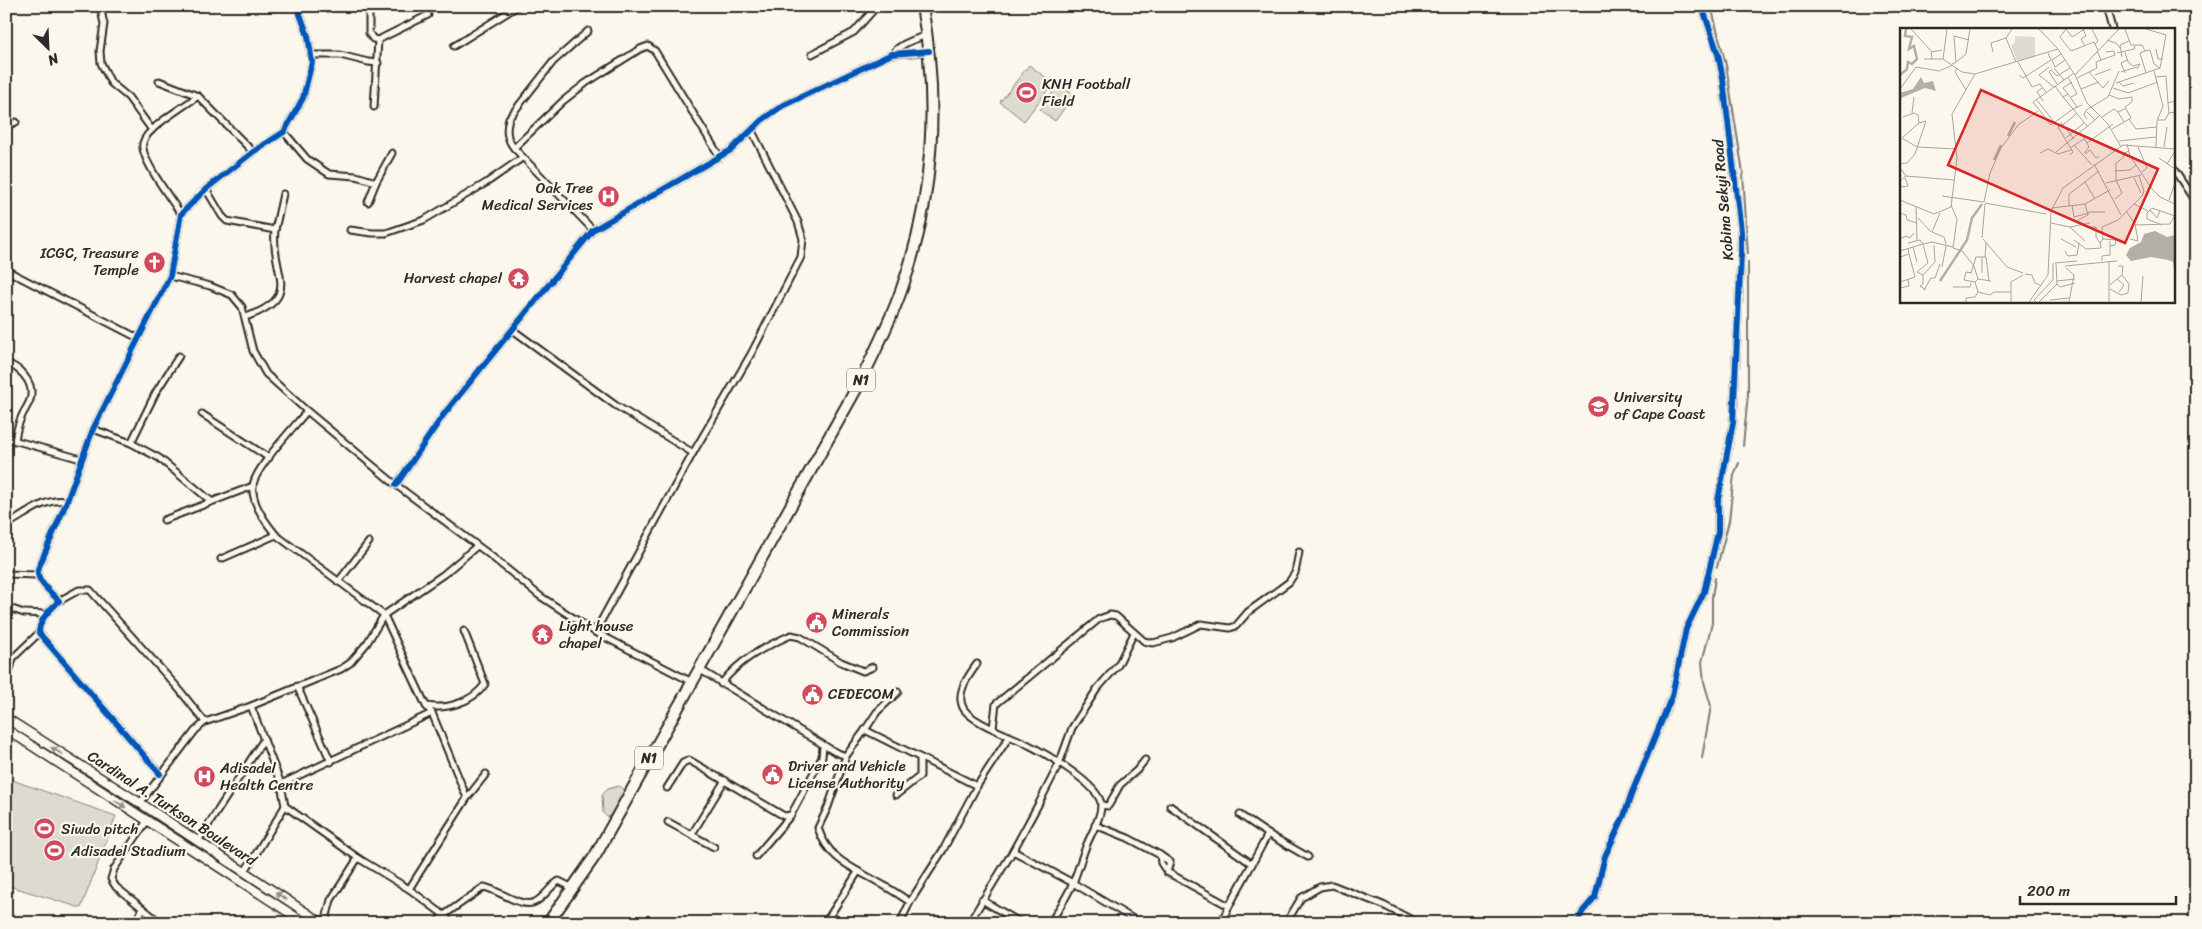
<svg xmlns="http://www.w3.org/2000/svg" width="2202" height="929" viewBox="0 0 2202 929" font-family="Sriracha,sans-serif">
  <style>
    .green { fill: #dddad0; stroke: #84827e }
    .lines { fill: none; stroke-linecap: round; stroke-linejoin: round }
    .stream { stroke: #7b7a75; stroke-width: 2 }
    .street-casing { stroke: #2b2b2b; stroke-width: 9 }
    .secondary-casing { stroke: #2b2b2b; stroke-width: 11 }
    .highway-casing { stroke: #2b2b2b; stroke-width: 14 }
    .street { stroke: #fbf7ec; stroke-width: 5 }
    .secondary { stroke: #fbf7ec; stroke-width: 8 }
    .highway { stroke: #fbf7ec; stroke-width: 10 }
    .cycleway-casing { stroke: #fbf7ec; stroke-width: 9 }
    .cycleway { stroke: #0057b8; stroke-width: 6 }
    .oneway { fill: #93918c }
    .labels { text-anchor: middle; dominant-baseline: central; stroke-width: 4.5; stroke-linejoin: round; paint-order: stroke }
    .shield { fill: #fbf7ec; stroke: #696865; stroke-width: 1 }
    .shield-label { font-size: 14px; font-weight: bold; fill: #2b2b2b }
    .poi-label { font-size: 15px; fill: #2b2b2b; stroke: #fbf7ec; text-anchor: start }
    .street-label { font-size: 15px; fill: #2b2b2b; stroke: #fbf7ec }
    .inset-river { fill: none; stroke: #b1afa7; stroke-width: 2.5 }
    .inset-road { fill: none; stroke: #a8a59f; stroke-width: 1 }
    .view { fill: #d62828; fill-opacity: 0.15; stroke: #d62828; stroke-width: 2.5 }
    .inset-edge { fill: none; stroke: #2b2b2b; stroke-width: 2.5 }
  </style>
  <rect width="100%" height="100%" fill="#fbf7ec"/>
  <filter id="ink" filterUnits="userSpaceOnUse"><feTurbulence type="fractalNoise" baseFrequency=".02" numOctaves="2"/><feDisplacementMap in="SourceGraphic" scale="10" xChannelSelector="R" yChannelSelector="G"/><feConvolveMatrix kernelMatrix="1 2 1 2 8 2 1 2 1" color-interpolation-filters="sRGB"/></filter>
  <g filter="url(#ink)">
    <g class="green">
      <path d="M1029,65L1053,83L1024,121L1000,102Z"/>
      <path d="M1059,84L1074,95L1055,121L1040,110Z"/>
      <path d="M6,778L116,816L81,908L6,885Z"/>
      <path d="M618,786L623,788L624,792L610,817H607L603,813L602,795L608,789Z"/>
    </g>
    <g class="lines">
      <g class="stream">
        <path d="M1711,6L1726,65L1743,173L1748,254"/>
        <path d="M1743,446L1748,394V262"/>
        <path d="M1717,567L1729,521L1734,475L1739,463"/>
        <path d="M1702,758L1711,706L1704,682L1702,662L1712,623V597L1715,578"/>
      </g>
      <defs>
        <g id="street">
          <path d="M100,6L104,24L100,51L101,63L111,83L128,97L152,130"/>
          <path d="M369,6V33L373,39L378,40L428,15"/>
          <path d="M2106,6L2112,29"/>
          <path d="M588,31L553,62L509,118C506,130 506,138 514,148L593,230"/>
          <path d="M454,46L518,6"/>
          <path d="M812,54L854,32L877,6"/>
          <path d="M892,54C901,43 914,40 926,35"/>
          <path d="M311,55H340L368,62L378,63"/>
          <path d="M159,81L198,96L253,152"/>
          <path d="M374,107L378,40"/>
          <path d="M6,126L16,122"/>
          <path d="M284,132L307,159L329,174L356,176L376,182L368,202"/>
          <path d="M514,148L563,101L586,83L640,49L648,46L655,51L720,157"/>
          <path d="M2173,168L2196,203"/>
          <path d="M376,182L392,153"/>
          <path d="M206,189L222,216L227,221L275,230L283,194"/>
          <path d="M181,214C172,201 139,157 143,143C146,128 185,106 198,96"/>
          <path d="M350,230L372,233H386L424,220L486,183L522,158"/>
          <path d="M6,270L138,338"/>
          <path d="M170,276L210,286L232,295L242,307L253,351L266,374L307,411L396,485L486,552L540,596L595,632L692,682"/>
          <path d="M246,317C305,296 270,274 275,230"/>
          <path d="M513,330L615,405L693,453L595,632"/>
          <path d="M6,363C19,367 33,381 31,396C30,404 24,410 21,418C18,425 16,433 15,441"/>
          <path d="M307,411C295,426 254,469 253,486C251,503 266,523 276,535L384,615L426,706L432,713L467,798L409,889L444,915L436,923"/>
          <path d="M202,414L269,458"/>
          <path d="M93,429L131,443L159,458L211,501"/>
          <path d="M6,438L81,459"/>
          <path d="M131,443L156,392L179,356"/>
          <path d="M693,453L751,354L801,257L803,239L798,222L752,131"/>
          <path d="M396,485L444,414L593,230L731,150L762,120L782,106L892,54L928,52"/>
          <path d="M164,520L253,486"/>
          <path d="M6,525C26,515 44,497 67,501"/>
          <path d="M221,559L276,535"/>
          <path d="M6,574L37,575"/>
          <path d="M338,582L369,542"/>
          <path d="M59,601L79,590H90L178,688L205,722"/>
          <path d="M6,607L24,613L46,614"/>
          <path d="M977,664C969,675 957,691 962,705C966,721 1011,736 1025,743C1043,752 1099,784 1101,804C1102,816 1092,832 1087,844C1082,856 1078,870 1073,883C1067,897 1058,910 1050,923"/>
          <path d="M699,669L835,752L846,756L865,730L977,786"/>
          <path d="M6,675L10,670L13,658L39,633"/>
          <path d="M721,684C739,660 764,647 791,635L800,637L841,662L863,671L873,667"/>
          <path d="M297,686L331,762"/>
          <path d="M251,706L281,784"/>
          <path d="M427,706C446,710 473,702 485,684L464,631"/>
          <path d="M993,728L996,704L1099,619L1110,615L1116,616L1144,641L1153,643L1172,638L1201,624L1230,628L1236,626L1248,612L1289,582L1295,573L1299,552"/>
          <path d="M865,730L877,712L898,692"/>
          <path d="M846,756L828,807L818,828C829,862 855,868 883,885C892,890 901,896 910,902"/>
          <path d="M160,774L39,633C39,619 50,610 59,601C51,592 36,582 38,569L67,501L93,429L170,276L181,214L206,189L253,152L284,132L303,98L312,62L308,36L297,6"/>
          <path d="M667,788L683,763L689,760L784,816L791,815L822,757L823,746"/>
          <path d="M896,795L920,776V758"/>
          <path d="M467,798L486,774"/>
          <path d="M140,803L195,731L205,722L251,706L341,669L350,663L367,643L384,615L444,574L477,546"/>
          <path d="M1101,805L1108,806L1110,803L1120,785L1137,770L1145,760"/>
          <path d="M285,806L358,858L409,889"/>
          <path d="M1170,806L1252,864L1229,906"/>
          <path d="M1240,815L1268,834L1308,857"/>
          <path d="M147,821L114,869L111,879L116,887L161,923"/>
          <path d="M668,822L714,847"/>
          <path d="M1095,825L1128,838L1160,855L1161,863L1167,872L1229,906L1221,923"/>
          <path d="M692,834L725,780"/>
          <path d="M198,841L264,739"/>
          <path d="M1013,851L1073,883L1140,923"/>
          <path d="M1160,855L1170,862L1167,872"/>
          <path d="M756,856L791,815"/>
          <path d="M1252,864L1268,834"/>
          <path d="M244,872L251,862L285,806L281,784L432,713"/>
          <path d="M982,900L1021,923"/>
          <path d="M137,923L142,908"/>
          <path d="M325,923L331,900L358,858"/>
          <path d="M451,923L444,915L484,887C499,890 522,909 535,902C545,897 550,886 559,881L573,888"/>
          <path d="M825,923L858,872"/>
          <path d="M906,923L901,921L910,902L943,850L977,786L1009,737"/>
          <path d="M969,923L1013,851L1038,805L1059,764L1072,728L1097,689L1118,665L1134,633"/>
          <path d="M1286,923L1301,898L1320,887L1332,885L1383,905L1418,923"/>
          <path d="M1577,923L1583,911L1595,897L1605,856L1624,816L1631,795L1672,696L1686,629L1704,592L1718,532V500L1733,423L1741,254V231L1723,79L1718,54L1702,6"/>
        </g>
        <g id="secondary">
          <path d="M6,718L140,803L322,923"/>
          <path d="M6,729L305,923"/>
        </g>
        <path id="highway" d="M548,923L595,856L860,382C875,352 890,322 901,291C934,201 939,100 922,6"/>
      </defs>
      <use href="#street" class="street-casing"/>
      <use href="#secondary" class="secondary-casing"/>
      <use href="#highway" class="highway-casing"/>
      <use href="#street" class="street"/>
      <use href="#secondary" class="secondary"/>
      <use href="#highway" class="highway"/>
      <defs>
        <g id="cycleway">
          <path d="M396,485L444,414L593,230L731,150L762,120L782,106L892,54L929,51"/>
          <path d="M160,774L39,633C39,619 50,610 59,601C51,592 36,582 38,569L67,501L93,429L170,276L181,214L206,189L253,152L284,132L303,98L312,62L308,36L297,6"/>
          <path d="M1577,923L1583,911L1595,897L1605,856L1624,816L1631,795L1672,696L1686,629L1704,592L1718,532V500L1733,423L1741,254V231L1723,79L1718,54L1702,6"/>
        </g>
      </defs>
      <use href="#cycleway" class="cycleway-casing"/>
      <use href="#cycleway" class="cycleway"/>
    </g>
    <defs><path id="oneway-solid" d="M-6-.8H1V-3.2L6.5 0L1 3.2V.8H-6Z" transform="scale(1.25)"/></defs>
    <g class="oneway">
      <use href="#oneway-solid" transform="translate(57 751) rotate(-148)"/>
      <use href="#oneway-solid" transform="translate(120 804) rotate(32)"/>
      <use href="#oneway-solid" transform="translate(281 896) rotate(-147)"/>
    </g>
  </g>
  <defs>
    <symbol id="stadium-disc" viewBox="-11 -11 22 22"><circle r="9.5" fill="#d1495b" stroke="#fbf7ec"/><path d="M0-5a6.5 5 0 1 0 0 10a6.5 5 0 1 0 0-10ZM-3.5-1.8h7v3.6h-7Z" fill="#fff"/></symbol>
    <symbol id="hospital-disc" viewBox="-11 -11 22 22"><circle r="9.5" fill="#d1495b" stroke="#fbf7ec"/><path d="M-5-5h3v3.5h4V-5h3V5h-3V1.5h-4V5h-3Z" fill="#fff"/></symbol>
    <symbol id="church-disc" viewBox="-11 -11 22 22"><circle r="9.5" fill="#d1495b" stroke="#fbf7ec"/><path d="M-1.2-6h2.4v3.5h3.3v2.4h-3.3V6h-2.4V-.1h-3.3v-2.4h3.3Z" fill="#fff"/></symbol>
    <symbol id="temple-disc" viewBox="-11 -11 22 22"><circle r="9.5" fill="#d1495b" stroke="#fbf7ec"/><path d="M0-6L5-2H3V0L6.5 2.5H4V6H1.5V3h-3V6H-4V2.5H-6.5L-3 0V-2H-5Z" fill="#fff"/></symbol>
    <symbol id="university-disc" viewBox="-11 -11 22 22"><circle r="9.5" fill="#d1495b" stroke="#fbf7ec"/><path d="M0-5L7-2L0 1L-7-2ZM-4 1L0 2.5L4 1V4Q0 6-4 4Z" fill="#fff"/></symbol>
    <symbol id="civic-disc" viewBox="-11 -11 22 22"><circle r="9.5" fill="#d1495b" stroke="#fbf7ec"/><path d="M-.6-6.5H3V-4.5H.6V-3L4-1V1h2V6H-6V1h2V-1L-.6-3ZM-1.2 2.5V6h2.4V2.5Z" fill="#fff"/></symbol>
  </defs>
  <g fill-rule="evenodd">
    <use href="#stadium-disc" x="1014" y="80" width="25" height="25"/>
    <use href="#hospital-disc" x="596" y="184" width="25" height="25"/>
    <use href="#church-disc" x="142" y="250" width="25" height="25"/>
    <use href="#temple-disc" x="506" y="266" width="25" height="25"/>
    <use href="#university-disc" x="1586" y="394" width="25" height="25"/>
    <use href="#civic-disc" x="804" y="610" width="25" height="25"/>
    <use href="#temple-disc" x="530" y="622" width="25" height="25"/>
    <use href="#civic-disc" x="800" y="682" width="25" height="25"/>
    <use href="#civic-disc" x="760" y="762" width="25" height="25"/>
    <use href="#hospital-disc" x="192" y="764" width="25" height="25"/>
    <use href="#stadium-disc" x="32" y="816" width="25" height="25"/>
    <use href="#stadium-disc" x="42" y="838" width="25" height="25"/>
  </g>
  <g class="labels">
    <g class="shield">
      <rect x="847" y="368.5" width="28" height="23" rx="4"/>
      <rect x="635" y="746.5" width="28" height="23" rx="4"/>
    </g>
    <g class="shield-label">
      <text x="861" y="380">N1</text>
      <text x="649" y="758">N1</text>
    </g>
    <g class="poi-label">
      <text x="1042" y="84">KNH Football<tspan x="1042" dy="17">Field</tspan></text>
      <text x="593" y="188" text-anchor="end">Oak Tree<tspan x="593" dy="17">Medical Services</tspan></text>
      <text x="139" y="253" text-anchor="end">ICGC, Treasure<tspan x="139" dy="17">Temple</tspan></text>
      <text x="502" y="278" text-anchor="end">Harvest chapel</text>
      <text x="1614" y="397">University<tspan x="1614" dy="17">of Cape Coast</tspan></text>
      <text x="832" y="614">Minerals<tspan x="832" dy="17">Commission</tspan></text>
      <text x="559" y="626">Light house<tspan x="559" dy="17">chapel</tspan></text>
      <text x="828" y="694">CEDECOM</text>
      <text x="788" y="766">Driver and Vehicle<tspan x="788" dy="17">License Authority</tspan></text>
      <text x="220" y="768">Adisadel<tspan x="220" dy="17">Health Centre</tspan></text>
      <text x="61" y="829">Siwdo pitch</text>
      <text x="71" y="851">Adisadel Stadium</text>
    </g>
    <g class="street-label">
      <text transform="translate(1723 200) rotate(-95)">Kobina Sekyi Road</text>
      <text transform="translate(172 808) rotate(33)">Cardinal A. Turkson Boulevard</text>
    </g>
  </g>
  <g transform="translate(1900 28)">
    <rect width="275" height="275" fill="#fbf7ec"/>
    <path d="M115,8L135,9V29L117,33L111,17L115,15Z" fill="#dddad0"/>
    <path d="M21,49L24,55L33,53L36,63L25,60L1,70L0,65L13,61ZM255,203L267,209L275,207V247L273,234L268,232L251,229L231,233L226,227L230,220L241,214L244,206Z" fill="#b1afa7"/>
    <path class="inset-river" d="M0,47L7,41L8,34L12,36L17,31L14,18L9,21L12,9L5,8L6,1M108,108L115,94M94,132L101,117M40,253L67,212L72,190L82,176"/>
    <path class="inset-road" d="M11,1L32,24M139,1L158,21L175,47L187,75L208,96L221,119M166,1L160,9L171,23L194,14L198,22M166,1L172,9L183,2M183,1L186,8L181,11L185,18M192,1L198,13L195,16M225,1L231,17H242L245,23M246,1L266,7M106,10L116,34M207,12L216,15L221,21M256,21L258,31H263M197,23L201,32L215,27L214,23L206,24M245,23L250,22L254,36L260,40M245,23L240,25L246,45M93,24L91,15L106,10L112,1M225,24L228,34L233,38L240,36L237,41M217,25L234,21L235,18M161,26L152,32L155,39L165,32M222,29L220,17L229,13M24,31H43L62,44L75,46M32,31L31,24L42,22M43,31L47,1M56,34L66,26L70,1M118,34L132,59L140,56L146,64M52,36L56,34L54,8L69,12M149,39L139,47L154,59M57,40L55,44L66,62M154,40L164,52M151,42L157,48L170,40M151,42L149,44L157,56M254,43L263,78L257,93L256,119M189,44L203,60L209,53M221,44L237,39M225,45L221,35L227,32M119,47L123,50L151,32L148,25M175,47L219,1M195,47L211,41M168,49L177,66L171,69M256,49L266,48L268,75M177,50L197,40L196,34L201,32M219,54L223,58L234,55M216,55L260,40L266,7M155,58L163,69L168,66L177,79M142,60L137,64L143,73M213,60L228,65L258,54M0,61L16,39L39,43L53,37M181,61L199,54M168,66L163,60L172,54M209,67L219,71L232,69V74L225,79L231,90L212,101M163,69L173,81L151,97L133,74L174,45M136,71L155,95M275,73L268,75L269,85L275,84M182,77L173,81L188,99M187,84L195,92L200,87M12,85L14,69M3,89L14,85L18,87L19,95M202,89L214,81L218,84M187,91L184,87L186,82L208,69L219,43M229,91L236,101L257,99M257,92H265L269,85M161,94L174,111M224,94L218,84L225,81M162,96L158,99L173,124L170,127M163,97L176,86M182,106L189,119L184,125M0,109L17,119L56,121M3,109L19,95L26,93M166,110L184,95M219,113L256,109M187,115L213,96M227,116L230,128L252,161L260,169L275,176M174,117L192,137M238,119L247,140L242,144M264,119L267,99M170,120L184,111M156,124L195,92M140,125L148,121L158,126L171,122M185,126L190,122L196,130L199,128M259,130L275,141M0,136L7,135L15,126L26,93M194,136L221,187M267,136L275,123M0,140L6,148L54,152M215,143L230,142L236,137M5,150L8,158L1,159L0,153L6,148M234,150L241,165M206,155L241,147M42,168L84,174M195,171L185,154L199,143M215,171L222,165L216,152V135L224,129L222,126L229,123M0,172L34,186L51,179L57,130L52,86L75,46L158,21M269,172L275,155M84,174L90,145L101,120L118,97L138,83M85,175L146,186M234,176L248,183M51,177L57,191L53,220L62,223L74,238L78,251L91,253M172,177L174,189L189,185M16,178L17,212M169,178V166L185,154M152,180L185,176L210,162M250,182L257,190L260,183M226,183L235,196L238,213L230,211M188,184H205M0,185L6,187L7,192L17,195M40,185L32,204L44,209L46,216M18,190L31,204M178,192L188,187L185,176M151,195L170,199L185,213M235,197L270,196L275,187M262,197L247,191V185L252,180L275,188M170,199L190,195M191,199H196V209L200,215L203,211M82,210L85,176M0,211L6,208L10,210L14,205M83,211L107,239L123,245M161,211L176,219M174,212L186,221L201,220L200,215M210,218L215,217L216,212L203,211L202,199L218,192L242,168L244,163L239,148M13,219L17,234M0,223L23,216L20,212L8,215M165,223L168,228L177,227L179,215M0,229L9,226L8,220M82,229V245M85,229L86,214M202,233V228L210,227V213M155,235L177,233M165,238L217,233M42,239L46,218M166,240L174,247L169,274M71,245L76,229H86L89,253M72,245L66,244L64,252L75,254M125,246L132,247L135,255L140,257M23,247L17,244L28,235L23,216L32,214L53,219M78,251L75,254L78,264L90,267L94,264H111M217,251L224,257L219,264M157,253L175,251M0,254L15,249L9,226M157,256L160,259L175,255M210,257L222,247L223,238H218M53,259H70L71,255M0,260L9,258L8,252M210,261L221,267L228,265L229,256L222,247M24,262L31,250H35L40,236M26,262L20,258L23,256V247L35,234L34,217M150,272L169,270M66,274V270L75,269L78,264M111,274V254L123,247M129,274L148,247L151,183L163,160L223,117L275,121M136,274L134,272L153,252V235M139,274L157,256L156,235M209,274V233M241,274L243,248"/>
    <path class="view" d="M81,62L258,141L225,215L48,137Z"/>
    <rect width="275" height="275" class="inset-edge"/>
  </g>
  <rect width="2202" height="929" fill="none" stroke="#fbf7ec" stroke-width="25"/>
  <rect x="12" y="12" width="2177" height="904" fill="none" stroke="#2b2b2b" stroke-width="2" filter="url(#ink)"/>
  <g transform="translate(48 48) rotate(156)" stroke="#fbf7ec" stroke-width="4" paint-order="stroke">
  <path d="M0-4L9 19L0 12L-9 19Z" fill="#2b2b2b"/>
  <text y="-8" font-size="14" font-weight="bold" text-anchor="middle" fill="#2b2b2b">N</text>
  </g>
  <path d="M2020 896v8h156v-8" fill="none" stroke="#2b2b2b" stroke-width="2.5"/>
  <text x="2027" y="896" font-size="15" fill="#2b2b2b" stroke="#fbf7ec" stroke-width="4" paint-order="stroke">200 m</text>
</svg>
